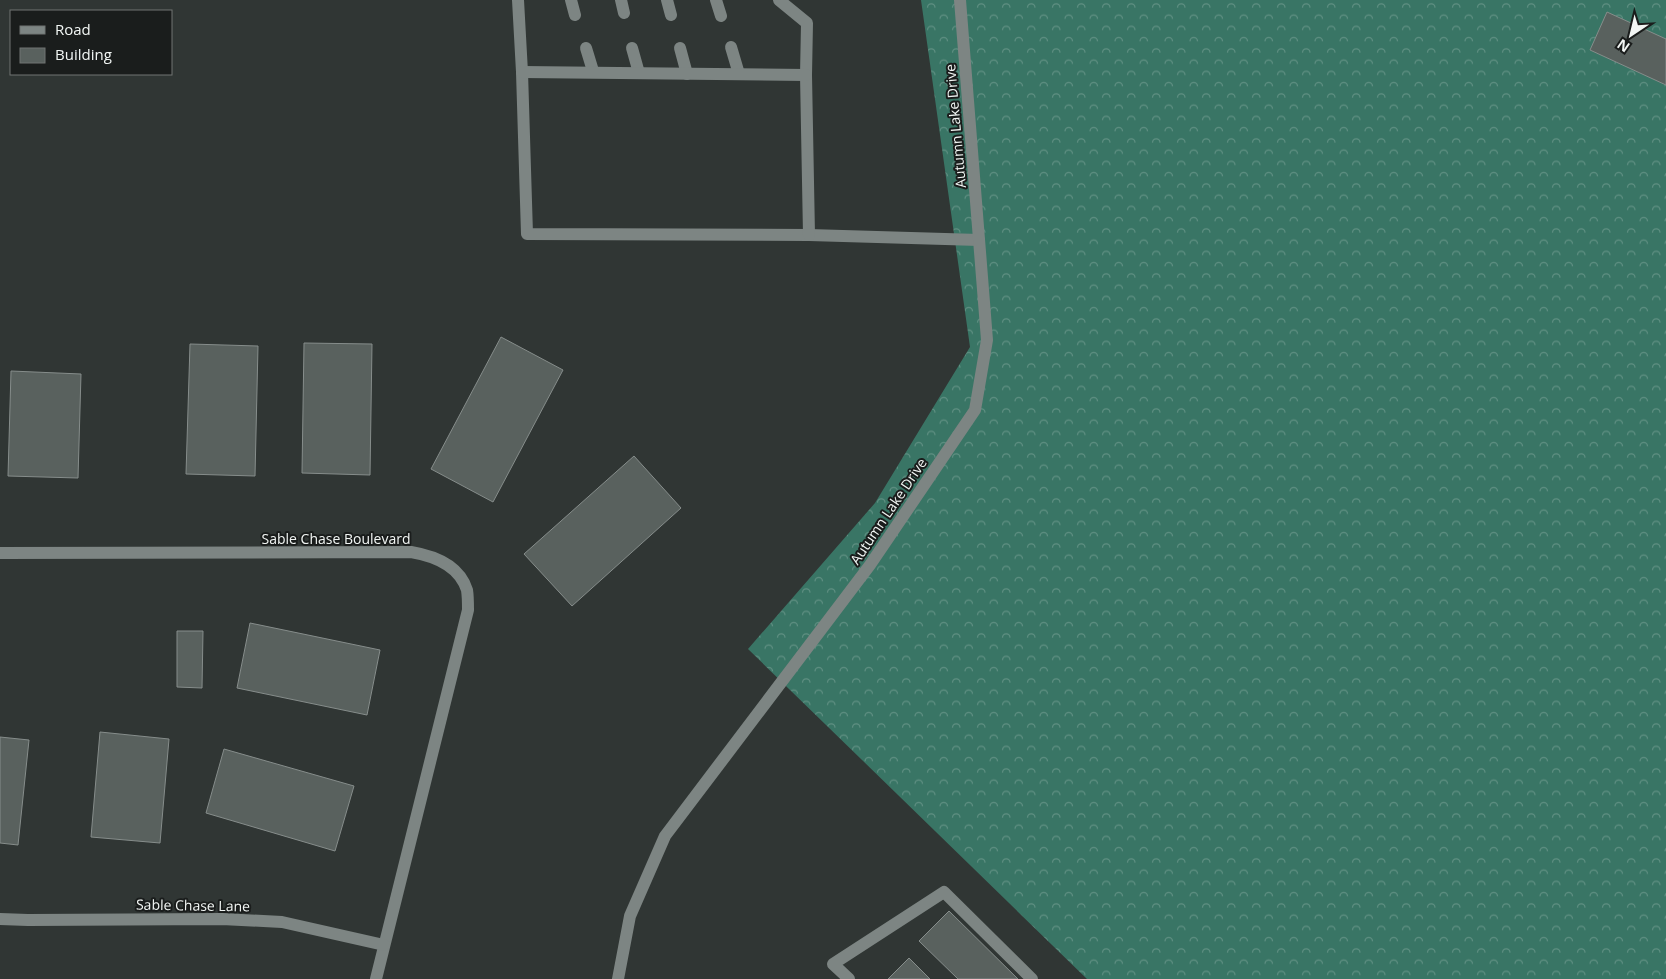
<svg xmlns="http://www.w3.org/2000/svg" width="1666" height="979" viewBox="0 0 1666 979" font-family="'Open Sans',sans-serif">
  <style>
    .forest { fill: url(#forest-crowns) }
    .building { fill: #59615e; stroke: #868d8b }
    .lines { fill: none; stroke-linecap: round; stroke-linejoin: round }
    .service { stroke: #7d8583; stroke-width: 12 }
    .minor { stroke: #7d8583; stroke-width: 12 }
    .labels { text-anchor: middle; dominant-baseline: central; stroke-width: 4; stroke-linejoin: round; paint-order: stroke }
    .street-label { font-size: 14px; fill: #f2f6f4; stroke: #1a1d1c }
  </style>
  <defs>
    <pattern id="forest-crowns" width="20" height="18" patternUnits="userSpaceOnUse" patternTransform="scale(1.25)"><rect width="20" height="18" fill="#397565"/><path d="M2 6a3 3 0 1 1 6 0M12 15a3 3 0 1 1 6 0" fill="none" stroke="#609083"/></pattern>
  </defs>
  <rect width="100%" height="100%" fill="#303634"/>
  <path class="forest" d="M921,0H1666V979H1087L748,649L875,503L970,347Z"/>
  <g class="building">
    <path d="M1607,12L1666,39V85L1590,50Z"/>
    <path d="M501,337L563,370L493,502L431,469Z"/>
    <path d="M304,343L372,344L370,475L302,473Z"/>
    <path d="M190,344L258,346L255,476L186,474Z"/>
    <path d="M11,371L81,374L78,478L8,476Z"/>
    <path d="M634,456L681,508L572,606L524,554Z"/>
    <path d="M250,623L380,650L367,715L237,688Z"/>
    <path d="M177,631H203L202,688L177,687Z"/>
    <path d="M100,732L169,739L160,843L91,837Z"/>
    <path d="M0,737L29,740L18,845L0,843Z"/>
    <path d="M224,749L354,786L335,851L206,813Z"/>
    <path d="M949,911L1018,979H958L919,941Z"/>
    <path d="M909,958L930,979H888Z"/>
  </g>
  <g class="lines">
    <g class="service">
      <path d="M518,0L522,72L527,234L809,235L979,240"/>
      <path d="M571,0L575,15"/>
      <path d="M621,0L624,13"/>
      <path d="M667,0L671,15"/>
      <path d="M716,0L721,16"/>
      <path d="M779,0L807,23L806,75L809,235"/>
      <path d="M731,47L739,74"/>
      <path d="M586,48L593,71"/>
      <path d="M632,48L639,73"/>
      <path d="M680,48L687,74"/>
      <path d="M522,72L806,75"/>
      <path d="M849,979L833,964L944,892L1032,979"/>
    </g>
    <g class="minor">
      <path d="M0,553L411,552C435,556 459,565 467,590C468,596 468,604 468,610L376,979"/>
      <path d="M0,919L28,920L222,919L282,922L384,945"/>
      <path d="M618,979L630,916L665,836L870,565L975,410L987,340L960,0"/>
    </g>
  </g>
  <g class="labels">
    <g class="street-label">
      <text transform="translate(955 126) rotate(-95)">Autumn Lake Drive</text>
      <text transform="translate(888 511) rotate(-56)">Autumn Lake Drive</text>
      <text x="336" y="538">Sable Chase Boulevard</text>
      <text transform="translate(193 905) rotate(1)">Sable Chase Lane</text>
    </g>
  </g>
  <rect x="10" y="10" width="162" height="65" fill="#1a1d1c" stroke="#707472"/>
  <rect x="20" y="26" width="25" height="8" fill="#7d8583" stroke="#707472"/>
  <text x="55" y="35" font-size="15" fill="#f2f6f4">Road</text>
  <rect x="20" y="48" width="25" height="15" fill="#59615e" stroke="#707472"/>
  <text x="55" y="60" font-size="15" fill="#f2f6f4">Building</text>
  <g transform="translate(1631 35) rotate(215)" stroke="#1a1d1c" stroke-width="4" paint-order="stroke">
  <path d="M0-4L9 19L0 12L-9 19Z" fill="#f2f6f4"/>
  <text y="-8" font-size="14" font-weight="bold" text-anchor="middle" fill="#f2f6f4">N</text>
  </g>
</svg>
